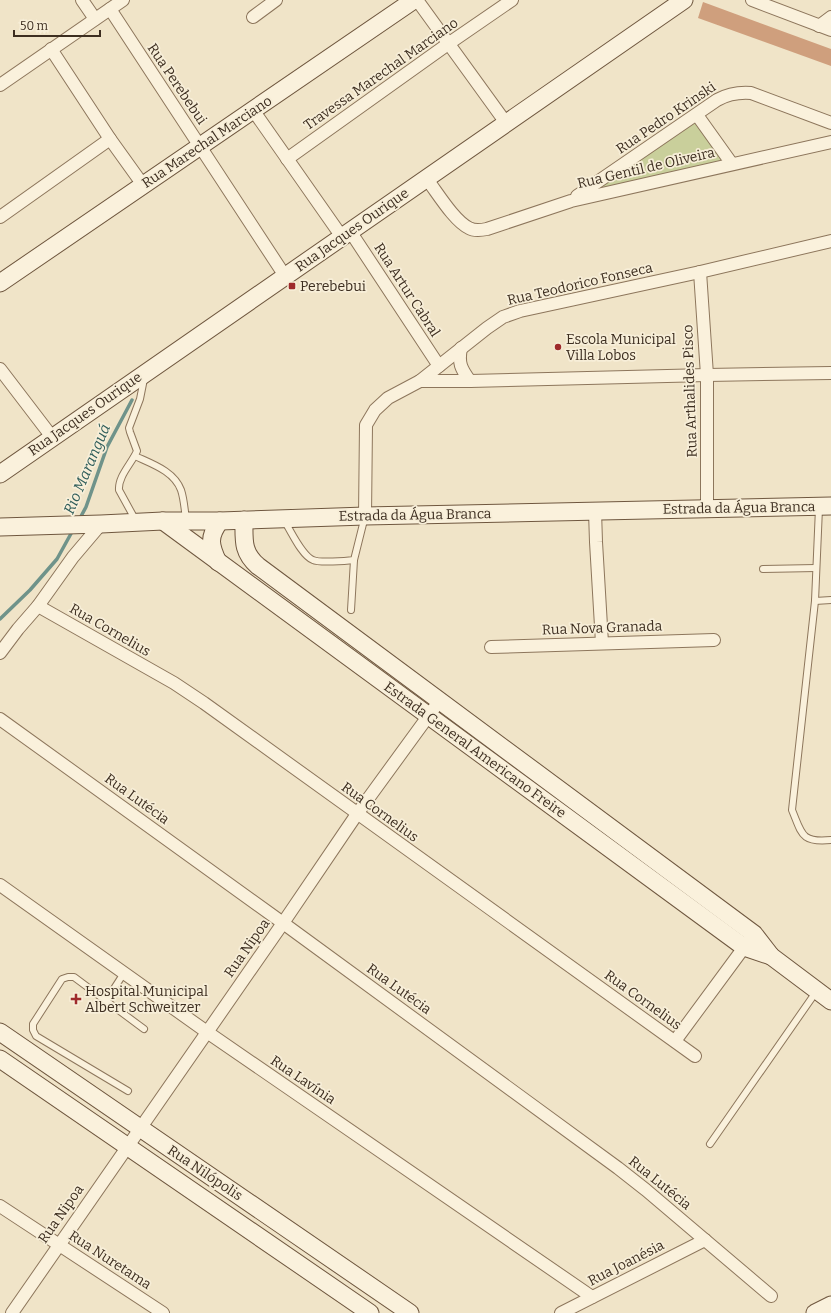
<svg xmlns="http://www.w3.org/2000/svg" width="831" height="1313" viewBox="0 0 831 1313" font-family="Bitter,serif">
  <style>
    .green { fill: #c9cf9b }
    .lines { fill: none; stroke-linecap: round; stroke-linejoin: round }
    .stream { stroke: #6f938a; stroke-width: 3.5 }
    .building { fill: #cf9f7d }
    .lane-casing { stroke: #8d765c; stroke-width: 8 }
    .street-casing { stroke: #8d765c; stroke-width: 14 }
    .secondary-casing { stroke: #6f573f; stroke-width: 19 }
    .lane { stroke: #faf1dc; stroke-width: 6 }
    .street { stroke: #faf1dc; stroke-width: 12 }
    .secondary { stroke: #faf1dc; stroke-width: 17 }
    .poi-dot { fill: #9e2a2b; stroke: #f7eed8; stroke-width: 1.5 }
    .labels { text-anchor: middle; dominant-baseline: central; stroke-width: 3.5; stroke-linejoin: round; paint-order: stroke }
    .street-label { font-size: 14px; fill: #3d2e20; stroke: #f7eed8 }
    .poi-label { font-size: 14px; fill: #3d2e20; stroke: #f7eed8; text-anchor: start }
    .water-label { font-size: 15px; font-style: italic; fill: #2f5d5a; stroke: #f7eed8 }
  </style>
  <rect width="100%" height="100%" fill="#f0e4c8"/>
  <path class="green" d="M697,115L732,164L571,201Z"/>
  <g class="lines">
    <g class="stream">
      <path d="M79,520L86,507L107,447L132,400"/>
      <path d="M0,619L30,590L57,559L73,530"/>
    </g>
  </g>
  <path class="building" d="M703,2L831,49V66L698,18Z"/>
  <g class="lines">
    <defs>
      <g id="lane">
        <path d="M135,456C152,464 174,471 181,490C184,499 185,511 186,521"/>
        <path d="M819,508L815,601L792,810C802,834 801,843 831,840"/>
        <path d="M136,521L119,490C118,476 132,463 137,451L130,432L129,428L140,399L144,379"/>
        <path d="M285,522C291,531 302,556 313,560C319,563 346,561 354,560L365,516"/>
        <path d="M763,569L816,568"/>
        <path d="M815,601L831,600"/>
        <path d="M351,610L354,560"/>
        <path d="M106,1001L124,973"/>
        <path d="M128,1091L36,1036L33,1030V1024L62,979L68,977H74L144,1029"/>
        <path d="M710,1144L816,992"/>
      </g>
      <g id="street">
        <path d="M82,0L95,19"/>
        <path d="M417,0L506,123"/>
        <path d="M752,0L831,30"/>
        <path d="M110,9L285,276"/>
        <path d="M253,17L276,0"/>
        <path d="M819,26L831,17"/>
        <path d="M51,49L110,139L143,185"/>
        <path d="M0,85L123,0"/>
        <path d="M253,110L342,237"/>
        <path d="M697,115L732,164"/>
        <path d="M287,159L448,44L512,0"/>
        <path d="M426,178C437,192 454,221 469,228C474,231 482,230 487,229L571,201L831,142"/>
        <path d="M577,196L717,100C728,94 738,92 751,93L831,123"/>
        <path d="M0,217L110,139"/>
        <path d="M350,231L439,366"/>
        <path d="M700,272L707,375V509"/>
        <path d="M461,348C458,363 461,369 470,381"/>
        <path d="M0,369L52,437"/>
        <path d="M420,381H470L707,375L831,373"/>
        <path d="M595,511L596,542L602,643"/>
        <path d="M365,516L366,425L375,410L388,398L420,381L487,328L503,317L520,311L700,272L831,241"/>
        <path d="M38,606L174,683L204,703L695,1056"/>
        <path d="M491,647L714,640"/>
        <path d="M0,653L18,629L38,606L73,557L101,524"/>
        <path d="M0,719L283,923L618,1168L646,1190L771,1296"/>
        <path d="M0,885L207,1032L592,1297"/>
        <path d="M675,1041L748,942"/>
        <path d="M0,1206L163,1313"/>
        <path d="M12,1313L283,923L357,814L440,700"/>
        <path d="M561,1313L705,1240"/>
      </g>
      <g id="secondary">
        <path d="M0,283L414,0"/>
        <path d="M0,474L684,0"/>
        <path d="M244,520C244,540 242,552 258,566L754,934L771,956L831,1001"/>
        <path d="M163,521L744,947L771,956"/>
        <path d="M0,527L101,524L163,521H220L365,516L831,506"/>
        <path d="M218,562C210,545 208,537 220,521"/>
        <path d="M0,1032L410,1313"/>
        <path d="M0,1059L370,1313"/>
        <path d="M815,1313L831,1305"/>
      </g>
    </defs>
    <use href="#lane" class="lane-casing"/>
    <use href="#street" class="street-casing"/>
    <use href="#secondary" class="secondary-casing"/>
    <use href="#lane" class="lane"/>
    <use href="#street" class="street"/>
    <use href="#secondary" class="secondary"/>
  </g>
  <g class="poi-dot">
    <rect x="288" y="282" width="8" height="8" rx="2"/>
    <circle cx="558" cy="347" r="4"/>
    <path d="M74 993h4v4h4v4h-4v4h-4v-4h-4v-4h4z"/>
  </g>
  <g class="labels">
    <g class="street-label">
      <text transform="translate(381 74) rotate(-35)">Travessa Marechal Marciano</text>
      <text transform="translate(177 84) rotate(56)">Rua Perebebui</text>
      <text transform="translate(666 118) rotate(-34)">Rua Pedro Krinski</text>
      <text transform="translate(207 142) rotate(-34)">Rua Marechal Marciano</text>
      <text transform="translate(646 168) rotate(-13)">Rua Gentil de Oliveira</text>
      <text transform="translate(352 230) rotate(-35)">Rua Jacques Ourique</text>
      <text transform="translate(580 284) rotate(-13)">Rua Teodorico Fonseca</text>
      <text transform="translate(407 290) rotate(57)">Rua Artur Cabral</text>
      <text transform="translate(690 391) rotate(-92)">Rua Arthalides Pisco</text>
      <text transform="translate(85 414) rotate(-35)">Rua Jacques Ourique</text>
      <text transform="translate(739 508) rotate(-1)">Estrada da Água Branca</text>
      <text transform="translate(415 515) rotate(-1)">Estrada da Água Branca</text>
      <text transform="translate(602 628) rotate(-2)">Rua Nova Granada</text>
      <text transform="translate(110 630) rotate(30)">Rua Cornelius</text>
      <text transform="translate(475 750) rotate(36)">Estrada General Americano Freire</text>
      <text transform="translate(137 799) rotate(36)">Rua Lutécia</text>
      <text transform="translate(380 812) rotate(36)">Rua Cornelius</text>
      <text transform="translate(247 948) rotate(-55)">Rua Nipoa</text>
      <text transform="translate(399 989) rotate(36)">Rua Lutécia</text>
      <text transform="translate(643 1000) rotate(36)">Rua Cornelius</text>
      <text transform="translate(303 1080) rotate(34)">Rua Lavínia</text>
      <text transform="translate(205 1173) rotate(34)">Rua Nilópolis</text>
      <text transform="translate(660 1183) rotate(39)">Rua Lutécia</text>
      <text transform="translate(61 1214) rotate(-55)">Rua Nipoa</text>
      <text transform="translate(110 1260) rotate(33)">Rua Nuretama</text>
      <text transform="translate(626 1263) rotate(-27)">Rua Joanésia</text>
    </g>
    <g class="poi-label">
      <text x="300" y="286">Perebebui</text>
      <text x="566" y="339">Escola Municipal<tspan x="566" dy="16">Villa Lobos</tspan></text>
      <text x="85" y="991">Hospital Municipal<tspan x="85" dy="16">Albert Schweitzer</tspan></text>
    </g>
    <g class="water-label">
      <text transform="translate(87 469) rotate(-67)">Rio Maranguá</text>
    </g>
  </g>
  <path d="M14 30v6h86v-6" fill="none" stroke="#3d2e20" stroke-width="2"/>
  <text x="20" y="30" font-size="12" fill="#3d2e20" stroke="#f7eed8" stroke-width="3" paint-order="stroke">50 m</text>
</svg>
